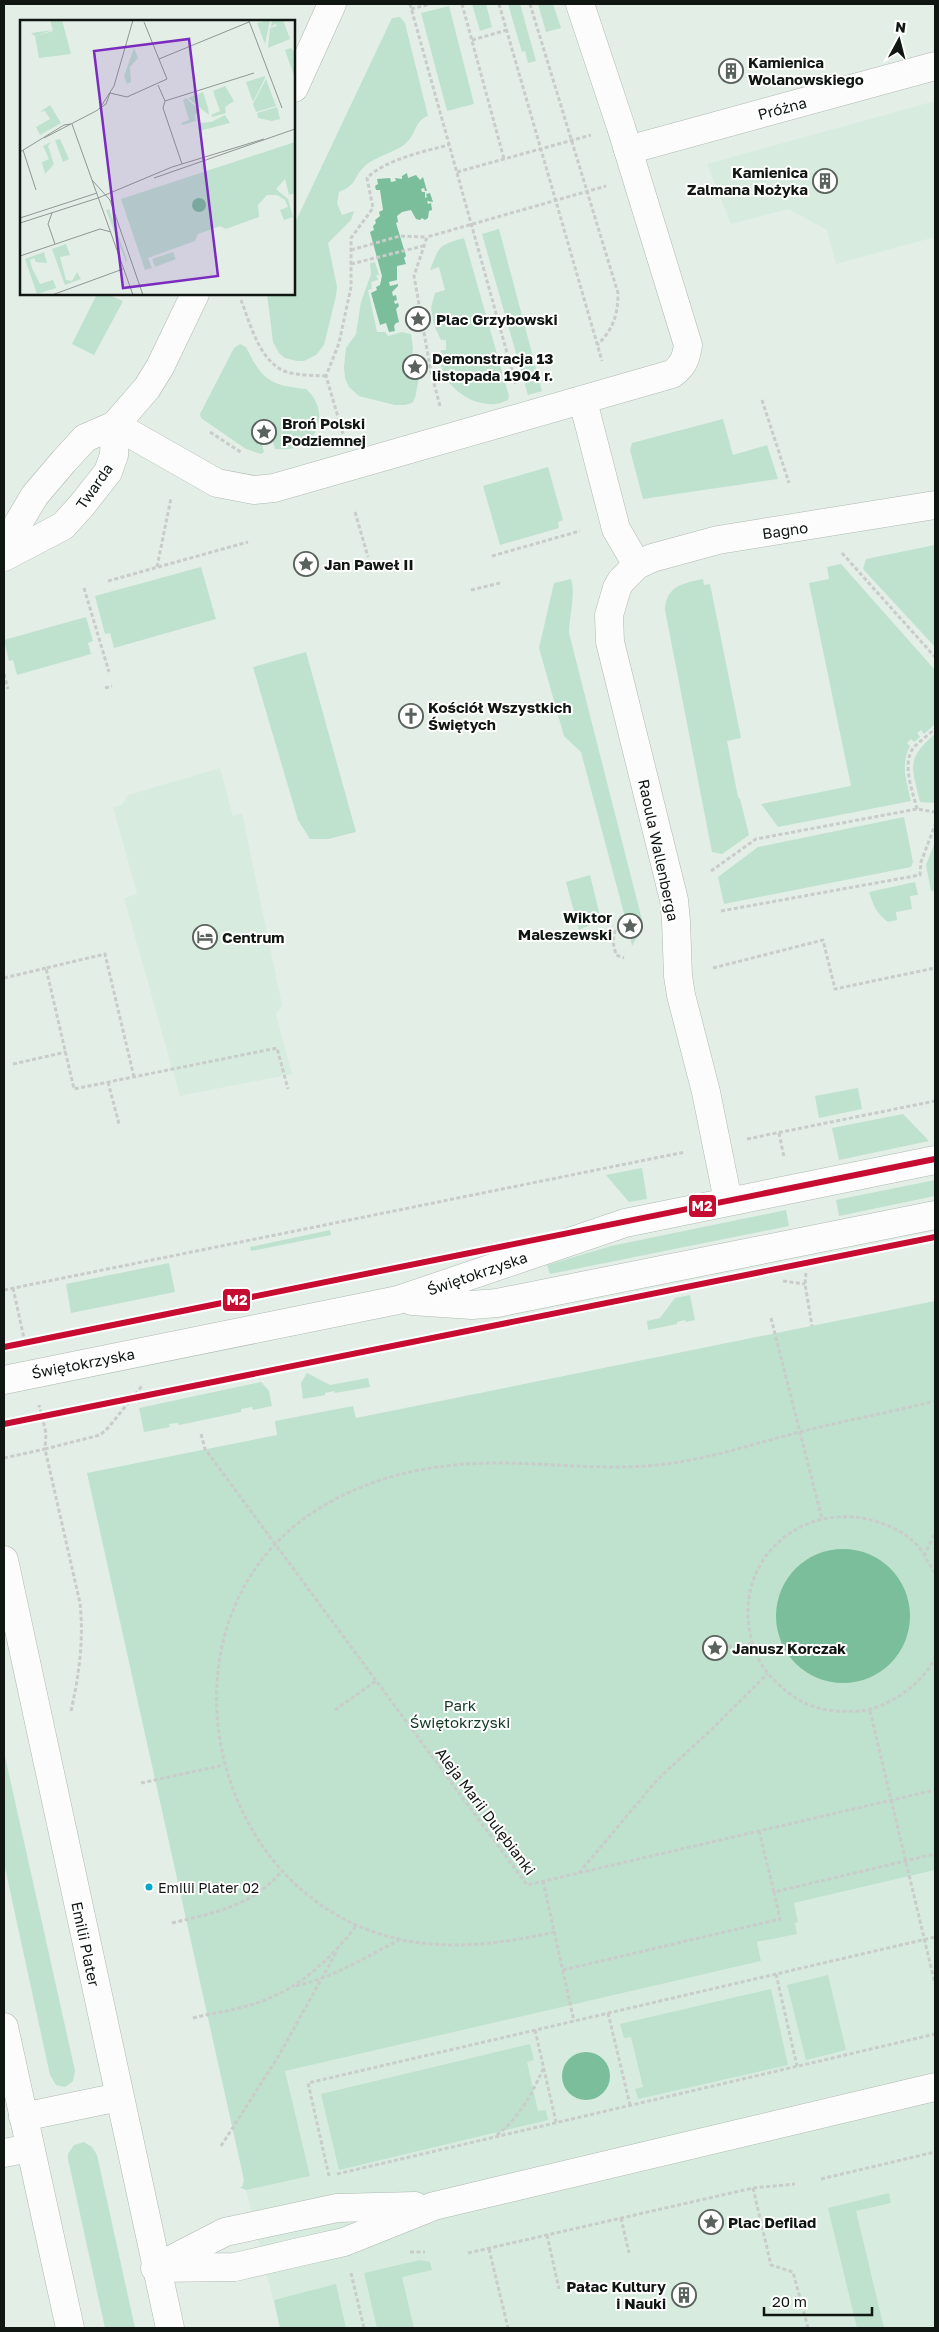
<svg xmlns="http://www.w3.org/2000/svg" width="939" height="2332" viewBox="0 0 939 2332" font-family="'Golos Text',sans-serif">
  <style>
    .built { fill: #d7ecdf }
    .green { fill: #bee2cd }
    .water { fill: #7bbe9b }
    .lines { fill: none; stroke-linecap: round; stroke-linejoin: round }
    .minor-casing { stroke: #afb8b3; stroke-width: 29 }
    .path { stroke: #c9ccca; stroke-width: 3; stroke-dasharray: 4 2.5; stroke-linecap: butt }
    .minor { stroke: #fbfcfb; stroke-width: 28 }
    .metro-1-casing { stroke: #fff; stroke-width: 10 }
    .metro-1 { stroke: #c60c30; stroke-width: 6 }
    .bus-dot { fill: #00a9ce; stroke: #fff; stroke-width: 2 }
    .labels { text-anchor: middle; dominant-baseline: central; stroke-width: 4; stroke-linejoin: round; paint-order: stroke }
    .bus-label { font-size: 14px; fill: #101713; stroke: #fff; text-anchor: start }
    .poi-label { font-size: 15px; font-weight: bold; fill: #101713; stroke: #fff; text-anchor: start }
    .street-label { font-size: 15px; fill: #101713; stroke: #fff }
    .park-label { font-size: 15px; fill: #113825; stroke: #fff }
    .inset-road { fill: none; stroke: #8f9892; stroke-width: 1 }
    .view { fill: #7b2cbf; fill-opacity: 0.15; stroke: #7b2cbf; stroke-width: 2.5 }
    .inset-edge { fill: none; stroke: #101713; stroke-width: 2.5 }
    .line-badge { stroke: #fff; stroke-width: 2 }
    .badge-label { font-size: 14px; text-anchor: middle; font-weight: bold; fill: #fff }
  </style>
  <rect width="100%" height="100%" fill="#e3eee7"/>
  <g class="built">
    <path d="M935,101V237L836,264L827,230L788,209L731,224L707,164Z"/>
    <path d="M220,768L233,816L242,813L282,1005L276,1014L292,1074L180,1096L124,898L137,894L113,807L122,805L128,795Z"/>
    <path d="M935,1870V2328H280L246,2190L310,2176L284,2071L761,1961L757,1943L770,1939L797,1922L794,1903Z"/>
  </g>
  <g class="green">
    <path d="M472,4H486L492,27L480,31Z"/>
    <path d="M508,4H520L536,61L528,63L525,51L522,52Z"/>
    <path d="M538,4H553L561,28L546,32Z"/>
    <path d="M449,6L474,104L447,111L421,13Z"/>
    <path d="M400,17L405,23L428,116C415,120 416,134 407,142C399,151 377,156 366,165C352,177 359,184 339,192L337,203L342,215L354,211L351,220L328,243L337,287L336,296L324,345L316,355L304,361H297L285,358L279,353L273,342L267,294H294V225L392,18Z"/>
    <path d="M499,229L542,391L528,395L482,234Z"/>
    <path d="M464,238L509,396L508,400C478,416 433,383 441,350H446V340H441L434,325L431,308L435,293L445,290L439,267L430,270C439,247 438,245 464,238Z"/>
    <path d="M375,262L379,275H376L378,280L371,282L372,289L368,290L377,332H385L388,336L402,332L411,334L413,348L410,367L419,378L415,398L412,403L405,405H395L359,396L349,387L345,378L344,367L346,348L356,334L361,302L371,274L370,263Z"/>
    <path d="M97,294H107L123,301L94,355L72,344Z"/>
    <path d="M240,344L246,347C262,380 270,385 306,389C327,407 323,440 294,448C288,450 281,449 275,449L269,428L258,430L264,452L261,454L246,449L201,418L200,414L234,348Z"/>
    <path d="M723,419L733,455L767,445L778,479L643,499L630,450L632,443Z"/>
    <path d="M548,467L563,520L558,522L559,528L500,545L483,486Z"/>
    <path d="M935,545V647L863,569L866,559Z"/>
    <path d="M841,564L935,670V724L924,734L921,730L917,733L920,737L914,742L911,739L907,743L910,746C900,765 907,782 911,801L778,827L761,804L851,786L809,583L829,579L827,567Z"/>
    <path d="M201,567L216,619L114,648L110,633L105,634L95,596Z"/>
    <path d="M571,579C576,595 569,616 569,633L642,920L640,932L632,946L629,933L636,931L633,919L626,921L581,752L564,736L539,648L554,583Z"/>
    <path d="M703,579L704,585L710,584L741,738L727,741L738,797L740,799L749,835L722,854L712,852L665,610C666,586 683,583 703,579Z"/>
    <path d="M86,617L93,641L88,643L91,654L17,675L13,660L9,661L4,640Z"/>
    <path d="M306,652L356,832L328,839H310L298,820L253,667Z"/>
    <path d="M935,734V803L920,802C912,766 905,760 935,734Z"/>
    <path d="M904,817L913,862L911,867L724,904L718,877L758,847Z"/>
    <path d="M935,842V890L931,891L926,865Z"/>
    <path d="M590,875L601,920L579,930L566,882Z"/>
    <path d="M915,882L918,895L910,896L912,909L896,912L897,920L888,922C877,914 873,905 869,892Z"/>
    <path d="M858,1088L862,1109L819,1118L815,1096Z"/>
    <path d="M903,1114L929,1141L839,1160L832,1128Z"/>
    <path d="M642,1168L647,1199L629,1202L606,1175Z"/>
    <path d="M935,1180V1196L839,1216L836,1200Z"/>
    <path d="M786,1210L789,1226L550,1274L547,1265L611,1246Z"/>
    <path d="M330,1230L331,1235L251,1251L250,1247Z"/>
    <path d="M169,1263L175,1292L71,1313L66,1284Z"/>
    <path d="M690,1295L695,1320L686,1322L685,1320L677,1322V1324L648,1330L647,1321L660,1318L675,1298Z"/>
    <path d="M935,1301V1870L794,1903L798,1922L795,1923L797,1934L757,1942L761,1961L285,2071L310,2176L246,2190L239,2187H242L244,2180L87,1473L277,1435L275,1421L353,1406L356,1418Z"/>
    <path d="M307,1373L330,1385L368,1378L370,1387L335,1393L334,1391L325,1393V1395L303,1399L301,1383Z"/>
    <path d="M261,1382L269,1391L272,1406L253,1410L252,1407L241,1409V1412L179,1425L178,1423L169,1424L170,1427L144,1432L139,1408Z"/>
    <path d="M4,1752L75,2071L73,2081L65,2087L56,2085L50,2075L4,1863Z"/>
    <path d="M828,1975L846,2050L806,2060L787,1985Z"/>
    <path d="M771,1989L788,2065L638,2099L635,2089L643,2087L631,2037L624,2038L620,2024Z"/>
    <path d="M530,2044L534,2060L527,2062L538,2111L546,2110L548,2120L339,2170L321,2094Z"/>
    <path d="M84,2142L92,2147L97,2155L135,2328H105L68,2159V2154L74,2145Z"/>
    <path d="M889,2193L891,2203L856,2211L884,2328H857L828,2208Z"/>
    <path d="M420,2260L430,2262L432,2270L402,2277L414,2328H377L364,2273Z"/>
    <path d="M336,2284L346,2328H280L274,2300Z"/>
  </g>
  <g class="water">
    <path d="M407,173L408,178L416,175L420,180L423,177L427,191H425L424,188L421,189L422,192H425V198L427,197L426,194L430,193L433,202L427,201L428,204L431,203L432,210L429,211L428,218L425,220L422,218L420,220L416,219L411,210L402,212L397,216L398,222L396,223L406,256L404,258L406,264L397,266V280L389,282L390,286L398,284V286L392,292L393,296L396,295L397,300L394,301L395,304L398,303L399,306L396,309L399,322L396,323L394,326L395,331L389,332L386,323L380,325L371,293L377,290L376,287L380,285L382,276L370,232L374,230L373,226L376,223L375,220L380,216L379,212L383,210L380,190H376L375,186L378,184L377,179L390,178L391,182L396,181L395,178L402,179V176Z"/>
    <circle cx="843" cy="1616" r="67"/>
    <circle cx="586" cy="2076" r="24"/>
  </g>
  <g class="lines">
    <defs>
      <g id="minor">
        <path d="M294,88L332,4"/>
        <path d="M628,150L935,66"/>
        <path d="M583,401L616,529L637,565"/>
        <path d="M115,425L217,483L254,490L274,488L672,374C683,366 686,359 688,345L621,127L580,4"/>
        <path d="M4,547L35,495L64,461L85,438L115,425L147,388L160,367L195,294"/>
        <path d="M4,557L63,526L82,505L108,472L114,455L115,425"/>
        <path d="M728,1201L706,1092L681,995L678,976L676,921L674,900L610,642L609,615L617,588L621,581L637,565L652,558L718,540L935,505"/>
        <path d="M412,1301L472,1305L497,1303L935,1215"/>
        <path d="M4,1380L398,1300L625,1223L935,1160"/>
        <path d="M4,1560L170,2328"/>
        <path d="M4,2027L70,2328"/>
        <path d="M23,2117L119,2097"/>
        <path d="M4,2153L30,2148"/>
        <path d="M161,2265L225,2232L337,2208L415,2206"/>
        <path d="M155,2268L235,2267L295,2253L344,2242L434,2206L935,2087"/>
      </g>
    </defs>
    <use href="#minor" class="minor-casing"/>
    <g class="path">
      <path d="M410,4L516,385"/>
      <path d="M462,4L504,159"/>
      <path d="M499,4L602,361"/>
      <path d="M530,4L618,293C618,315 613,330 597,345"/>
      <path d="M411,9L430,4"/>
      <path d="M472,40L507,30"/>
      <path d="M457,172L591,135"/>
      <path d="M351,250L400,236L427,237"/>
      <path d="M351,264L423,246"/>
      <path d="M241,300C250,323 259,360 284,371C297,376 313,375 326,376"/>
      <path d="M762,400L789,483"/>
      <path d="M440,406L431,372L414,276L427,237L606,186"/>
      <path d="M210,432L242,453"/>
      <path d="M343,434L326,376L339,343L351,287V238L373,208L367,178C385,160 424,151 449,145"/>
      <path d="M355,512L368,557"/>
      <path d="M842,553L935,657"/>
      <path d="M492,556L580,531"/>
      <path d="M157,567L171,498"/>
      <path d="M108,581L248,542"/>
      <path d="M84,588L109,672"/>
      <path d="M471,590L500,583"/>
      <path d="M4,674L8,689"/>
      <path d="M105,688L112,686"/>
      <path d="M917,809C913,792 901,763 914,747C920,741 928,735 935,729"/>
      <path d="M711,871L756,839L917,809L935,812"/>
      <path d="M721,911L920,875L921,862L935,825"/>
      <path d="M615,930L613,942L616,955L624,958"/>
      <path d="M713,968L823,940L835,989L935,968"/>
      <path d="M4,978L46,968"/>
      <path d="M13,1064L66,1052"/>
      <path d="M134,1077L105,954L46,968L74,1089L277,1048L288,1089"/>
      <path d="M108,1082L119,1124"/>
      <path d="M779,1133L784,1157"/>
      <path d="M747,1139L935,1101"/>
      <path d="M806,1273L805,1284L812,1326"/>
      <path d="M783,1281L805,1284"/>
      <path d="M13,1288L25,1343"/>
      <path d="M4,1290L685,1152"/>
      <path d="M771,1318L822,1519"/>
      <path d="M201,1434L205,1449L527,1885L935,1790"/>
      <path d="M4,1458L45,1449L46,1433L39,1405"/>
      <path d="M924,1556L935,1533"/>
      <path d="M935,1573C929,1564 924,1553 917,1545C904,1531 885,1523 867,1519C800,1505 739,1557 749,1627C752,1648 760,1668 777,1683C803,1707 823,1713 859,1711C885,1710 926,1682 935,1657"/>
      <path d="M715,1648L751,1644"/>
      <path d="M335,1710L376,1681"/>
      <path d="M71,1711C79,1675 84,1640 80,1603L45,1449L100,1435L108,1428L142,1386"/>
      <path d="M870,1711L935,1984"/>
      <path d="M141,1783L224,1765"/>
      <path d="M759,1831L774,1892"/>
      <path d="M579,1873L657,1780L712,1729L767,1674"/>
      <path d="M543,1881L574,2021"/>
      <path d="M172,1923C216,1912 251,1907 282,1871"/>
      <path d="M555,1932C486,1947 422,1954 356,1925C198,1853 162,1613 312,1513C369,1475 437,1462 505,1463C564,1464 621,1472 680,1462C722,1455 763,1441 804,1431C847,1420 892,1412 935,1401"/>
      <path d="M563,1970L780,1919L774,1892L935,1854"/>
      <path d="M776,1974L797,2066"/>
      <path d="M296,1986C334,1977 366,1957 401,1939"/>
      <path d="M608,2013L630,2105"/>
      <path d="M193,2018C212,2013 232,2011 250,2005C296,1992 328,1962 357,1925"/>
      <path d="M535,2030L556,2122"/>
      <path d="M497,2135C519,2118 532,2094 543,2069"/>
      <path d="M221,2146L278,2057L337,1951"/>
      <path d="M337,2174L935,2034"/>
      <path d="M329,2176L308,2083L935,1937"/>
      <path d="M821,2179L935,2152"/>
      <path d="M753,2188L771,2265L793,2272L808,2328"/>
      <path d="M621,2218L629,2253"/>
      <path d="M547,2235L559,2289"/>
      <path d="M489,2249L508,2328"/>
      <path d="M410,2252H425"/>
      <path d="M468,2253L753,2188L795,2184"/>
      <path d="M351,2273L364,2328"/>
    </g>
    <use href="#minor" class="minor"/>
    <defs>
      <g id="metro-1">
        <path d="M4,1347L935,1159"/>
        <path d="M4,1424L935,1237"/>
      </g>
    </defs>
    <use href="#metro-1" class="metro-1-casing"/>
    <use href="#metro-1" class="metro-1"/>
  </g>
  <defs>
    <symbol id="building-ring" viewBox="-11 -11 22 22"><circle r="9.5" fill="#fff" stroke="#5a625d" stroke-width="1.5"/><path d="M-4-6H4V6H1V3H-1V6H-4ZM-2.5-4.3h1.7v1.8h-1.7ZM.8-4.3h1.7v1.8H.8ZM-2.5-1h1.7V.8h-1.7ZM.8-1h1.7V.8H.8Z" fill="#5a625d"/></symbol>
    <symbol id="sight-ring" viewBox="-11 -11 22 22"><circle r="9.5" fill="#fff" stroke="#5a625d" stroke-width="1.5"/><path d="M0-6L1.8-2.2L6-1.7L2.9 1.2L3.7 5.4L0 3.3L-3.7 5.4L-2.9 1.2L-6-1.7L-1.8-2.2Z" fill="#5a625d"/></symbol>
    <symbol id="church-ring" viewBox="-11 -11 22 22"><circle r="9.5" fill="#fff" stroke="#5a625d" stroke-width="1.5"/><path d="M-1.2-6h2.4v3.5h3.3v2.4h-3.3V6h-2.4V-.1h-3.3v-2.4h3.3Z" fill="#5a625d"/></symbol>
    <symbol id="hotel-ring" viewBox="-11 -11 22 22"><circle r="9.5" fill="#fff" stroke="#5a625d" stroke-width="1.5"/><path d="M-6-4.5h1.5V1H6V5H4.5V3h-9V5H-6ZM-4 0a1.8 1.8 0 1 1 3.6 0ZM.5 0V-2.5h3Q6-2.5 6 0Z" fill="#5a625d"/></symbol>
  </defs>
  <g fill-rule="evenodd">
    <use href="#building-ring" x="717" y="57" width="28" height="28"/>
    <use href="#building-ring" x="811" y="167" width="28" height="28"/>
    <use href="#sight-ring" x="404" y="305" width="28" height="28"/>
    <use href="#sight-ring" x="401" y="353" width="28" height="28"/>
    <use href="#sight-ring" x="250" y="418" width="28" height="28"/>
    <use href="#sight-ring" x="292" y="550" width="28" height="28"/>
    <use href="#church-ring" x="397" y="702" width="28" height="28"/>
    <use href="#sight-ring" x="616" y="912" width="28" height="28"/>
    <use href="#hotel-ring" x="191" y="923" width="28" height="28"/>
    <use href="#sight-ring" x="701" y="1634" width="28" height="28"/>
    <use href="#sight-ring" x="697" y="2208" width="28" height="28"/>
    <use href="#building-ring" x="670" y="2281" width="28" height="28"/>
  </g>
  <circle class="bus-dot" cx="149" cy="1887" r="4.5"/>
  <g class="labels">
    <g class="bus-label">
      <text x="158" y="1887">Emilii Plater 02</text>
    </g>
    <g class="poi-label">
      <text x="748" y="62">Kamienica<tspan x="748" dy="17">Wolanowskiego</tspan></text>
      <text x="808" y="172" text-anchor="end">Kamienica<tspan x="808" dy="17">Zalmana Nożyka</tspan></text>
      <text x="436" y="319">Plac Grzybowski</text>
      <text x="432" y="358">Demonstracja 13<tspan x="432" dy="17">listopada 1904 r.</tspan></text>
      <text x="282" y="423">Broń Polski<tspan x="282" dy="17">Podziemnej</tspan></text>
      <text x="324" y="564">Jan Paweł II</text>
      <text x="428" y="707">Kościół Wszystkich<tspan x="428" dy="17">Świętych</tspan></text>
      <text x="612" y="917" text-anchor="end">Wiktor<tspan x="612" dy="17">Maleszewski</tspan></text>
      <text x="222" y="937">Centrum</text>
      <text x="732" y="1648">Janusz Korczak</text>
      <text x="728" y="2222">Plac Defilad</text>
      <text x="666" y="2286" text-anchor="end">Pałac Kultury<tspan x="666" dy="17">i Nauki</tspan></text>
    </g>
    <g class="street-label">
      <text transform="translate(782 108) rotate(-15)">Próżna</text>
      <text transform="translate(94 486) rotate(-55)">Twarda</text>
      <text transform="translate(785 530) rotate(-8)">Bagno</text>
      <text transform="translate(659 850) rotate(78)">Raoula Wallenberga</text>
      <text transform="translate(477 1273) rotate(-19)">Świętokrzyska</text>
      <text transform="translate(83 1363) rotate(-11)">Świętokrzyska</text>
      <text transform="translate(486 1811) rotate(53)">Aleja Marii Dulębianki</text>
      <text transform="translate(86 1944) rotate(78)">Emilii Plater</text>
    </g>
    <g class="park-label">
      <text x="460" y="1705">Park<tspan x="460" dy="17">Świętokrzyski</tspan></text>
    </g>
  </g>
  <g transform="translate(20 20)">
    <rect width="275" height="275" fill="#e3eee7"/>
    <path d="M30,0H42L51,34L19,38L15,16L11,13L32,10L16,16L33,11ZM250,0L245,24L237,3ZM252,0H263L270,19L248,28L250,8L257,6L255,4L251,7ZM114,28L118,38L110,47L111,62L107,64L104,56ZM271,28L275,33V58L265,30ZM245,56V58L233,82L226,62ZM246,59L256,86L236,92L233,84ZM205,66L214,81L205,87L206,93L193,97L191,95L200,91L193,71ZM183,72L188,88L189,95L168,78ZM166,78L180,90L175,95L176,101L163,105L161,103L169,100L163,80ZM30,85L41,103L20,115L16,107L30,99L25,91L20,92ZM257,87L260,99L252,101L238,98L237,93ZM205,95L210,103L179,111V103L191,102ZM40,119L49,139L43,142L35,120ZM31,122L28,126L34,144L25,154L22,142L29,139L23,126ZM275,122V173L269,175L265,159L256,169L268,179L273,197L264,200L260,190L268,187L265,180L257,175H247L238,185L239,197L206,209L200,206L178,214L175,221L128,238L132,248L125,250L101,179ZM89,189L107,240L106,242L86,190ZM46,224L50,235L40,237L46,260L52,261L57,252L61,259L45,265L32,229ZM24,232L27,243L16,242L14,238L10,240L12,248L20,264L33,260L36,268L17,274L5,239ZM153,232L156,239L135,247L132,239Z" fill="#bee2cd"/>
    <path d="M172 185a7 7 0 1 1 14 0a7 7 0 1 1-14 0Z" fill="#7bbe9b"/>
    <path class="inset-road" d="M229,1L262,88M139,39L229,2M138,65L145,81M90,73L107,77L147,59L124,2M145,81L234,53M145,81L143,88L162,144M80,88L94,66L113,0M52,104L113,275M24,118L76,91L86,84L90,73M3,130L16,170M0,132L44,105L51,104M134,158L275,109M72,160L90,180L123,275M32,193L28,204L35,224M0,198L77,173M0,203L78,178L152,147L244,119M0,236L80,209L91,212M32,275L103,249"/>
    <path class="view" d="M169,19L198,256L103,268L74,31Z"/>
    <rect width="275" height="275" class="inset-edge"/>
  </g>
  <g class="line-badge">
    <rect x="688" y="1194" width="29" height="24" rx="5" fill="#c60c30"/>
    <rect x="222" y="1288" width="29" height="24" rx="5" fill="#c60c30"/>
  </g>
  <g class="badge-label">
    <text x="702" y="1211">M2</text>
    <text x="237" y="1305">M2</text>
  </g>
  <rect width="939" height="2332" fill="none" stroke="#101713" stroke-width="10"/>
  <g transform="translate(899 40) rotate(7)" stroke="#ffffff" stroke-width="4" paint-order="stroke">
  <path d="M0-4L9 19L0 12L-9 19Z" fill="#101713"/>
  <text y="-8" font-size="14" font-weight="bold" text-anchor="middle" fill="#101713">N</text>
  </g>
  <path d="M764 2307v8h108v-8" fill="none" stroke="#101713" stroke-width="2.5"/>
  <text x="772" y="2307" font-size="15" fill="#101713" stroke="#ffffff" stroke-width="4" paint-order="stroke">20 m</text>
</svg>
